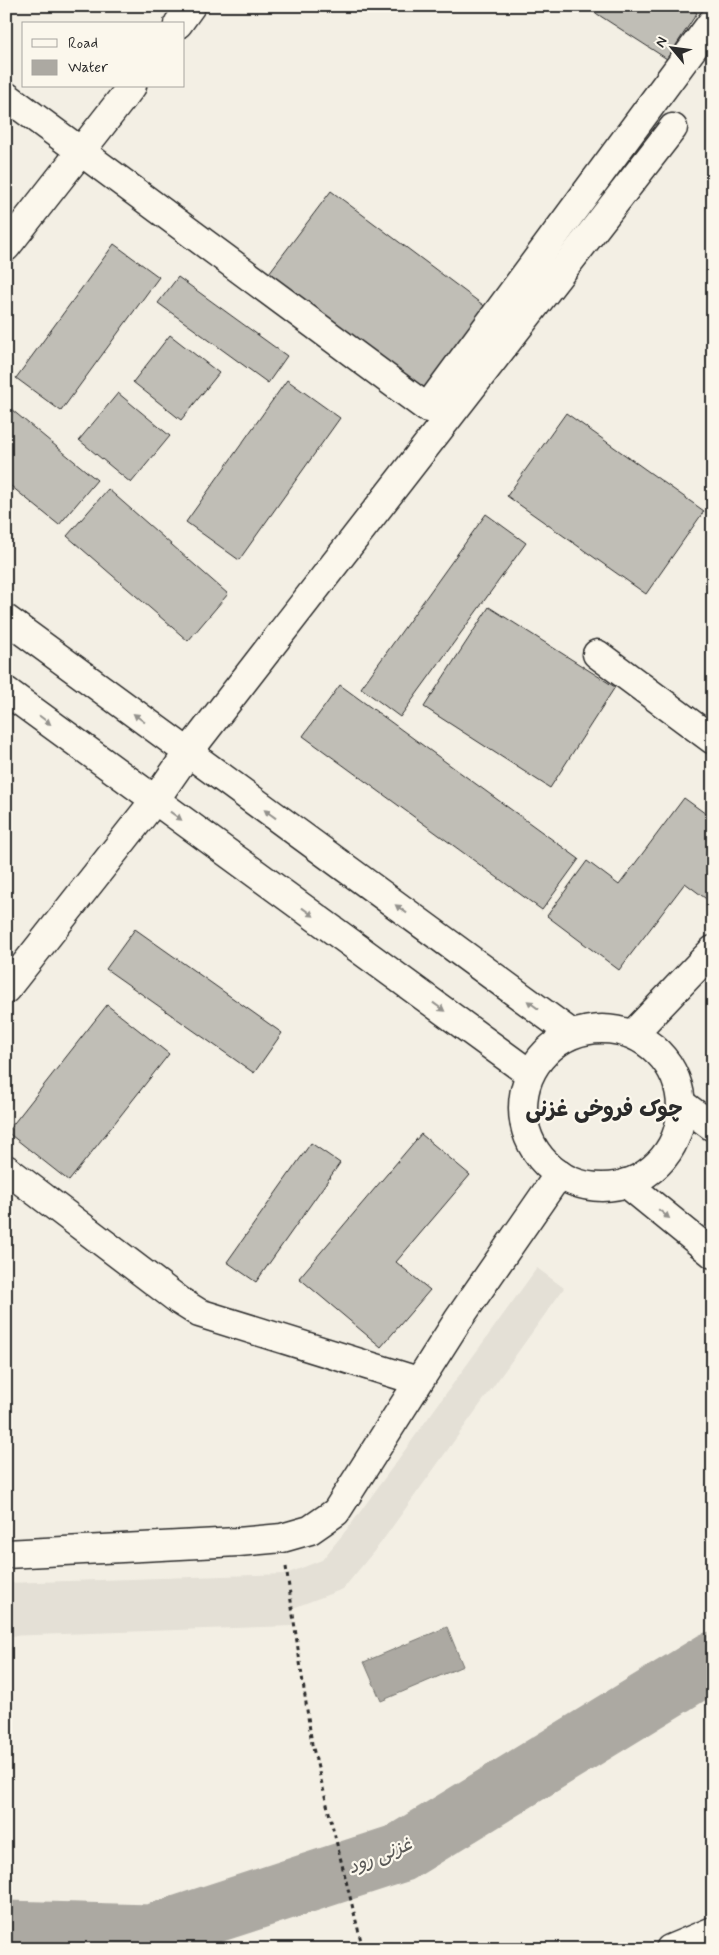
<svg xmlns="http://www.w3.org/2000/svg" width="719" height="1955" viewBox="0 0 719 1955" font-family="Mynerve,'Playpen Sans Arabic',sans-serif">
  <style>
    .built { fill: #e4e0d6 }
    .water { fill: #aca9a2; stroke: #787772 }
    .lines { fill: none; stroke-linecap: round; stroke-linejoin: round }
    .river { stroke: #aca9a2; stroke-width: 59 }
    .building { fill: #c0beb6; stroke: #2b2b2b }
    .minor-casing { stroke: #2b2b2b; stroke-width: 31 }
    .tertiary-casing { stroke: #2b2b2b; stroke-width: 31 }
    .path { stroke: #2b2b2b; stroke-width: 3; stroke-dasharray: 4 4; stroke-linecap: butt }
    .minor { stroke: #fbf7ec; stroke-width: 28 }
    .tertiary { stroke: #fbf7ec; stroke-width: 28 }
    .oneway { fill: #93918c }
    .labels { text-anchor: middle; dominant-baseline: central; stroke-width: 4.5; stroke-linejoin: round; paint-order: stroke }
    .water-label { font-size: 19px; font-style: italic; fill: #585755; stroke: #fbf7ec }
    .district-label { font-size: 22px; font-weight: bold; fill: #2b2b2b; stroke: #fbf7ec }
  </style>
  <rect width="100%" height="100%" fill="#f3efe4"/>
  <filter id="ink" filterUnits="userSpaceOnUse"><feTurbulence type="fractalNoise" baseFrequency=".02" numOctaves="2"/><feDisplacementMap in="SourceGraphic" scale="10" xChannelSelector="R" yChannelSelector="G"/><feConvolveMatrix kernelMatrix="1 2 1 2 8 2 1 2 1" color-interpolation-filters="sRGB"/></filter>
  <g filter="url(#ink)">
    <path class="built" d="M537,1268L564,1288L380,1544L343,1589L293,1608V1626L6,1636V1583L286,1574L322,1560L352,1523Z"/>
    <path class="water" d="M447,1627L463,1666L381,1701L364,1662Z"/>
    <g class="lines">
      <path class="river" d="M6,1930L151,1934L400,1853L713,1661"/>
    </g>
    <g class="building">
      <path d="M594,6H687L697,13L667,59L591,10Z"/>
      <path d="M331,191L487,308L422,395L266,277Z"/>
      <path d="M114,244L159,277L61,411L16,378Z"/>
      <path d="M178,277L287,356L268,383L158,303Z"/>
      <path d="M170,335L219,373L181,420L133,382Z"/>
      <path d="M287,380L340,418L239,560L186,522Z"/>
      <path d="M118,393L170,436L131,483L79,440Z"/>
      <path d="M6,405L97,480L59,525L6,482Z"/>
      <path d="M566,413L704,511L646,594L507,496Z"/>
      <path d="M108,489L228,594L188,641L67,536Z"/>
      <path d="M486,514L526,543L400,717L361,688Z"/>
      <path d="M489,607L615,687L550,788L424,707Z"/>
      <path d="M340,685L579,859L542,910L303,736Z"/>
      <path d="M684,798L713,819V904L685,883L619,970L547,916L587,861L619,885Z"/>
      <path d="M135,929L282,1033L254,1073L106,969Z"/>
      <path d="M107,1005L169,1054L69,1181L7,1132Z"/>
      <path d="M421,1134L470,1175L396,1262L430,1290L381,1347L299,1278Z"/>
      <path d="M311,1143L340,1163L256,1282L227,1262Z"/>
    </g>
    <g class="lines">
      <defs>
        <g id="minor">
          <path d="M178,24L191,6"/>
          <path d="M6,96L427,408L713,21"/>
          <path d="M6,247L132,86"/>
          <path d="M597,654L713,740"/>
          <path d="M6,989L155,800L187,754L673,128"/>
          <path d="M6,1169L180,1301L199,1313L418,1381"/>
        </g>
        <g id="tertiary">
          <path d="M6,619L572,1034"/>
          <path d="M6,691L530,1074"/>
          <circle cx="602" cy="1108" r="79"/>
          <path d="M633,1034L713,950"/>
          <path d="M682,1104L713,1127"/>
          <path d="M626,1183L713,1254"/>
          <path d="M6,1554L238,1542L282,1538L310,1530L336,1512L458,1320L559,1174"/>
          <path d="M670,1949L713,1931"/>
        </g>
      </defs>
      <use href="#minor" class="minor-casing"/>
      <use href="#tertiary" class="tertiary-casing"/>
      <path class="path" d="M286,1567L312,1744L363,1949"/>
      <use href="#minor" class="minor"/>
      <use href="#tertiary" class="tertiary"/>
    </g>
    <defs><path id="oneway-solid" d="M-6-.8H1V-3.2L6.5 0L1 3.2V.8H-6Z" transform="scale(1.25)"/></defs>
    <g class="oneway">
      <use href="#oneway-solid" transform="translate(139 718) rotate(-143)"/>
      <use href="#oneway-solid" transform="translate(45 720) rotate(37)"/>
      <use href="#oneway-solid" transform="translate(270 814) rotate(-144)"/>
      <use href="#oneway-solid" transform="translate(176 816) rotate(36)"/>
      <use href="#oneway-solid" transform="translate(401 909) rotate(-144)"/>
      <use href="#oneway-solid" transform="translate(308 912) rotate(36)"/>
      <use href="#oneway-solid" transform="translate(533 1005) rotate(-144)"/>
      <use href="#oneway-solid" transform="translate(439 1007) rotate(36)"/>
      <use href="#oneway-solid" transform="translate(664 1214) rotate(39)"/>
    </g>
  </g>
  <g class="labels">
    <g class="water-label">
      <text transform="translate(380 1856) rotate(-22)">غزنی رود</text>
    </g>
    <g class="district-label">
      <text x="604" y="1110">چوک فروخی غزنی</text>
    </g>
  </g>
  <rect width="719" height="1955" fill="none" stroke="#fbf7ec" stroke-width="25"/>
  <rect x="12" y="12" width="694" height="1930" fill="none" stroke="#2b2b2b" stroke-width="2" filter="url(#ink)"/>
  <rect x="22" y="22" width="162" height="65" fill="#fbf7ec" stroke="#a8a59f"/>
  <rect x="32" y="39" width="25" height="8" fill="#fbf7ec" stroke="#a8a59f"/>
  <text x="68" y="48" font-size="15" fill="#2b2b2b">Road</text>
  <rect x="32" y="60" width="25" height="15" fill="#aca9a2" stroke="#a8a59f"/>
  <text x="68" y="72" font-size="15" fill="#2b2b2b">Water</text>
  <g transform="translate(672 48) rotate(299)" stroke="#fbf7ec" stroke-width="4" paint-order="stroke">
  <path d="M0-4L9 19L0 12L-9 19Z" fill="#2b2b2b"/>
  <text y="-8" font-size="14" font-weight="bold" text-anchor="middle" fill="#2b2b2b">N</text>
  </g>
</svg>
